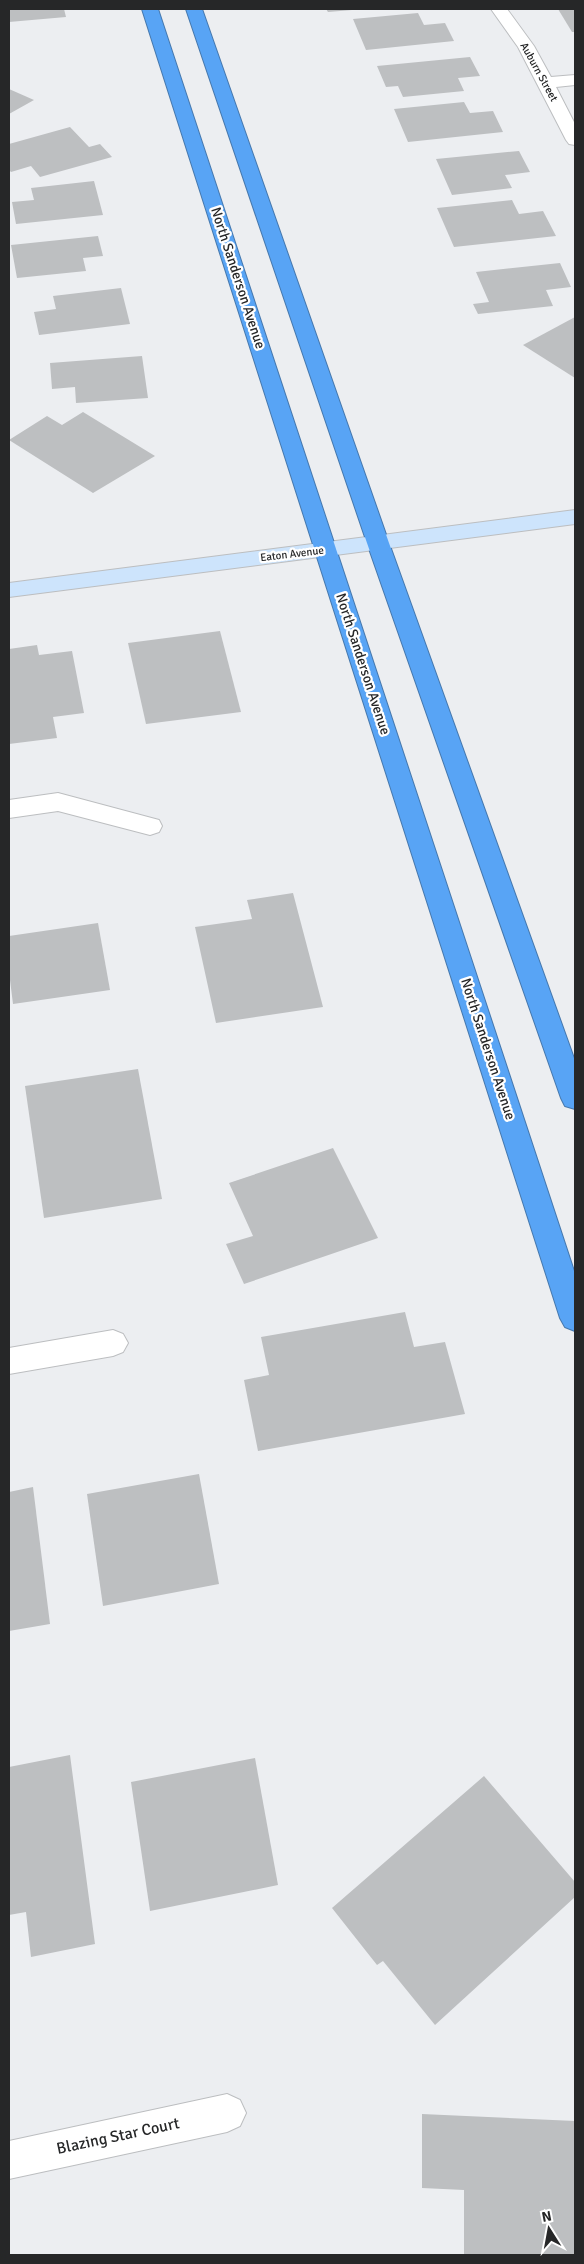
<svg xmlns="http://www.w3.org/2000/svg" width="584" height="2264" viewBox="0 0 584 2264" font-family="Signika,sans-serif">
  <style>
    .building { fill: #bdbfc1 }
    .lines { fill: none; stroke-linecap: round; stroke-linejoin: round }
    .street-casing { stroke: #bcbec0; stroke-width: 2 }
    .secondary-casing { stroke: #bcbec0; stroke-width: 2 }
    .highway-casing { stroke: #4678ad; stroke-width: 2 }
    .street { fill: #fff; fill-rule: evenodd }
    .secondary { fill: #cde4fc; fill-rule: evenodd }
    .highway { fill: #58a4f5; fill-rule: evenodd }
    .labels { text-anchor: middle; dominant-baseline: central; stroke-width: 4.5; stroke-linejoin: round; paint-order: stroke }
    .far-street-label { font-size: 11px; fill: #262728; stroke: #fff }
    .street-label { font-size: 14px; fill: #262728; stroke: #fff }
    .near-street-label { font-size: 16px; fill: #262728; stroke: #fff }
  </style>
  <rect width="100%" height="100%" fill="#eceef1"/>
  <g class="building">
    <path d="M9,9H64L66,17L9,22Z"/>
    <path d="M326,9H352V10L328,12Z"/>
    <path d="M558,9H575V32H572Z"/>
    <path d="M418,13L424,25L445,23L454,41L366,50L353,19Z"/>
    <path d="M470,57L480,76L458,78L464,91L403,97L398,86L386,87L377,66Z"/>
    <path d="M9,89L34,100L9,114Z"/>
    <path d="M464,102L470,113L493,111L503,132L408,142L394,109Z"/>
    <path d="M70,127L89,147L100,144L112,157L40,177L31,166L11,172L9,170V144Z"/>
    <path d="M519,151L530,172L505,175L512,188L452,195L436,159Z"/>
    <path d="M94,181L103,215L16,224L12,202L34,200L31,188Z"/>
    <path d="M512,200L519,214L543,211L556,236L454,247L437,208Z"/>
    <path d="M98,236L103,256L83,258L86,271L17,278L11,245Z"/>
    <path d="M560,263L571,287L546,290L553,306L478,314L473,304L489,302L476,272Z"/>
    <path d="M121,288L130,324L39,335L34,312L56,309L53,296Z"/>
    <path d="M575,317V378L523,345Z"/>
    <path d="M142,356L148,398L76,403L75,387L52,389L50,363Z"/>
    <path d="M83,412L155,456L93,493L9,440L47,416L62,425Z"/>
    <path d="M220,631L241,712L146,724L128,643Z"/>
    <path d="M37,645L39,655L72,651L84,713L53,717L57,738L9,744V649Z"/>
    <path d="M293,893L323,1007L216,1023L195,927L252,919L247,900Z"/>
    <path d="M98,923L110,990L13,1004L9,972V936Z"/>
    <path d="M138,1069L162,1199L44,1218L25,1086Z"/>
    <path d="M333,1148L378,1238L244,1284L226,1244L253,1236L229,1183Z"/>
    <path d="M405,1312L414,1347L445,1342L465,1414L258,1451L244,1380L269,1375L261,1337Z"/>
    <path d="M199,1474L219,1584L103,1606L87,1494Z"/>
    <path d="M33,1487L50,1624L9,1631V1492Z"/>
    <path d="M70,1755L95,1944L31,1957L26,1912L9,1915V1767Z"/>
    <path d="M255,1758L278,1885L150,1911L131,1782Z"/>
    <path d="M484,1776L575,1882V1897L435,2025L383,1961L377,1965L332,1908Z"/>
    <path d="M422,2114L575,2121V2255H464V2190L422,2188Z"/>
  </g>
  <g class="lines">
    <defs>
      <g id="street">
        <path d="M491,9H507L534,46L551,77L575,75V85L556,87L575,124V145L569,144L566,140L518,47Z"/>
        <path d="M58,793L159,820L162,826L159,832L150,835L58,811L9,818V800Z"/>
        <path d="M113,1330L123,1334L128,1343L123,1352L113,1356L9,1374V1348Z"/>
        <path d="M227,2094L240,2100L246,2113L240,2126L227,2132L9,2179V2141Z"/>
      </g>
      <path id="secondary" d="M575,510V524L9,597V583Z"/>
      <g id="highway">
        <path d="M142,9H158L575,1274V1331L565,1327L560,1318Z"/>
        <path d="M186,9H202L389,543L575,1061V1109L565,1106L561,1098L367,543Z"/>
      </g>
    </defs>
    <use href="#street" class="street-casing"/>
    <use href="#secondary" class="secondary-casing"/>
    <use href="#highway" class="highway-casing"/>
    <use href="#street" class="street"/>
    <use href="#secondary" class="secondary"/>
    <use href="#highway" class="highway"/>
  </g>
  <g class="labels">
    <g class="far-street-label">
      <text transform="translate(539 72) rotate(61)">Auburn Street</text>
      <text transform="translate(292 554) rotate(-7)">Eaton Avenue</text>
    </g>
    <g class="street-label">
      <text transform="translate(238 278) rotate(72)">North Sanderson Avenue</text>
      <text transform="translate(363 664) rotate(72)">North Sanderson Avenue</text>
      <text transform="translate(488 1049) rotate(72)">North Sanderson Avenue</text>
    </g>
    <g class="near-street-label">
      <text transform="translate(118 2136) rotate(-12)">Blazing Star Court</text>
    </g>
  </g>
  <rect width="584" height="2264" fill="none" stroke="#262728" stroke-width="20"/>
  <g transform="translate(549 2229) rotate(349)" stroke="#ffffff" stroke-width="4" paint-order="stroke">
  <path d="M0-4L9 19L0 12L-9 19Z" fill="#262728"/>
  <text y="-8" font-size="14" font-weight="bold" text-anchor="middle" fill="#262728">N</text>
  </g>
</svg>
